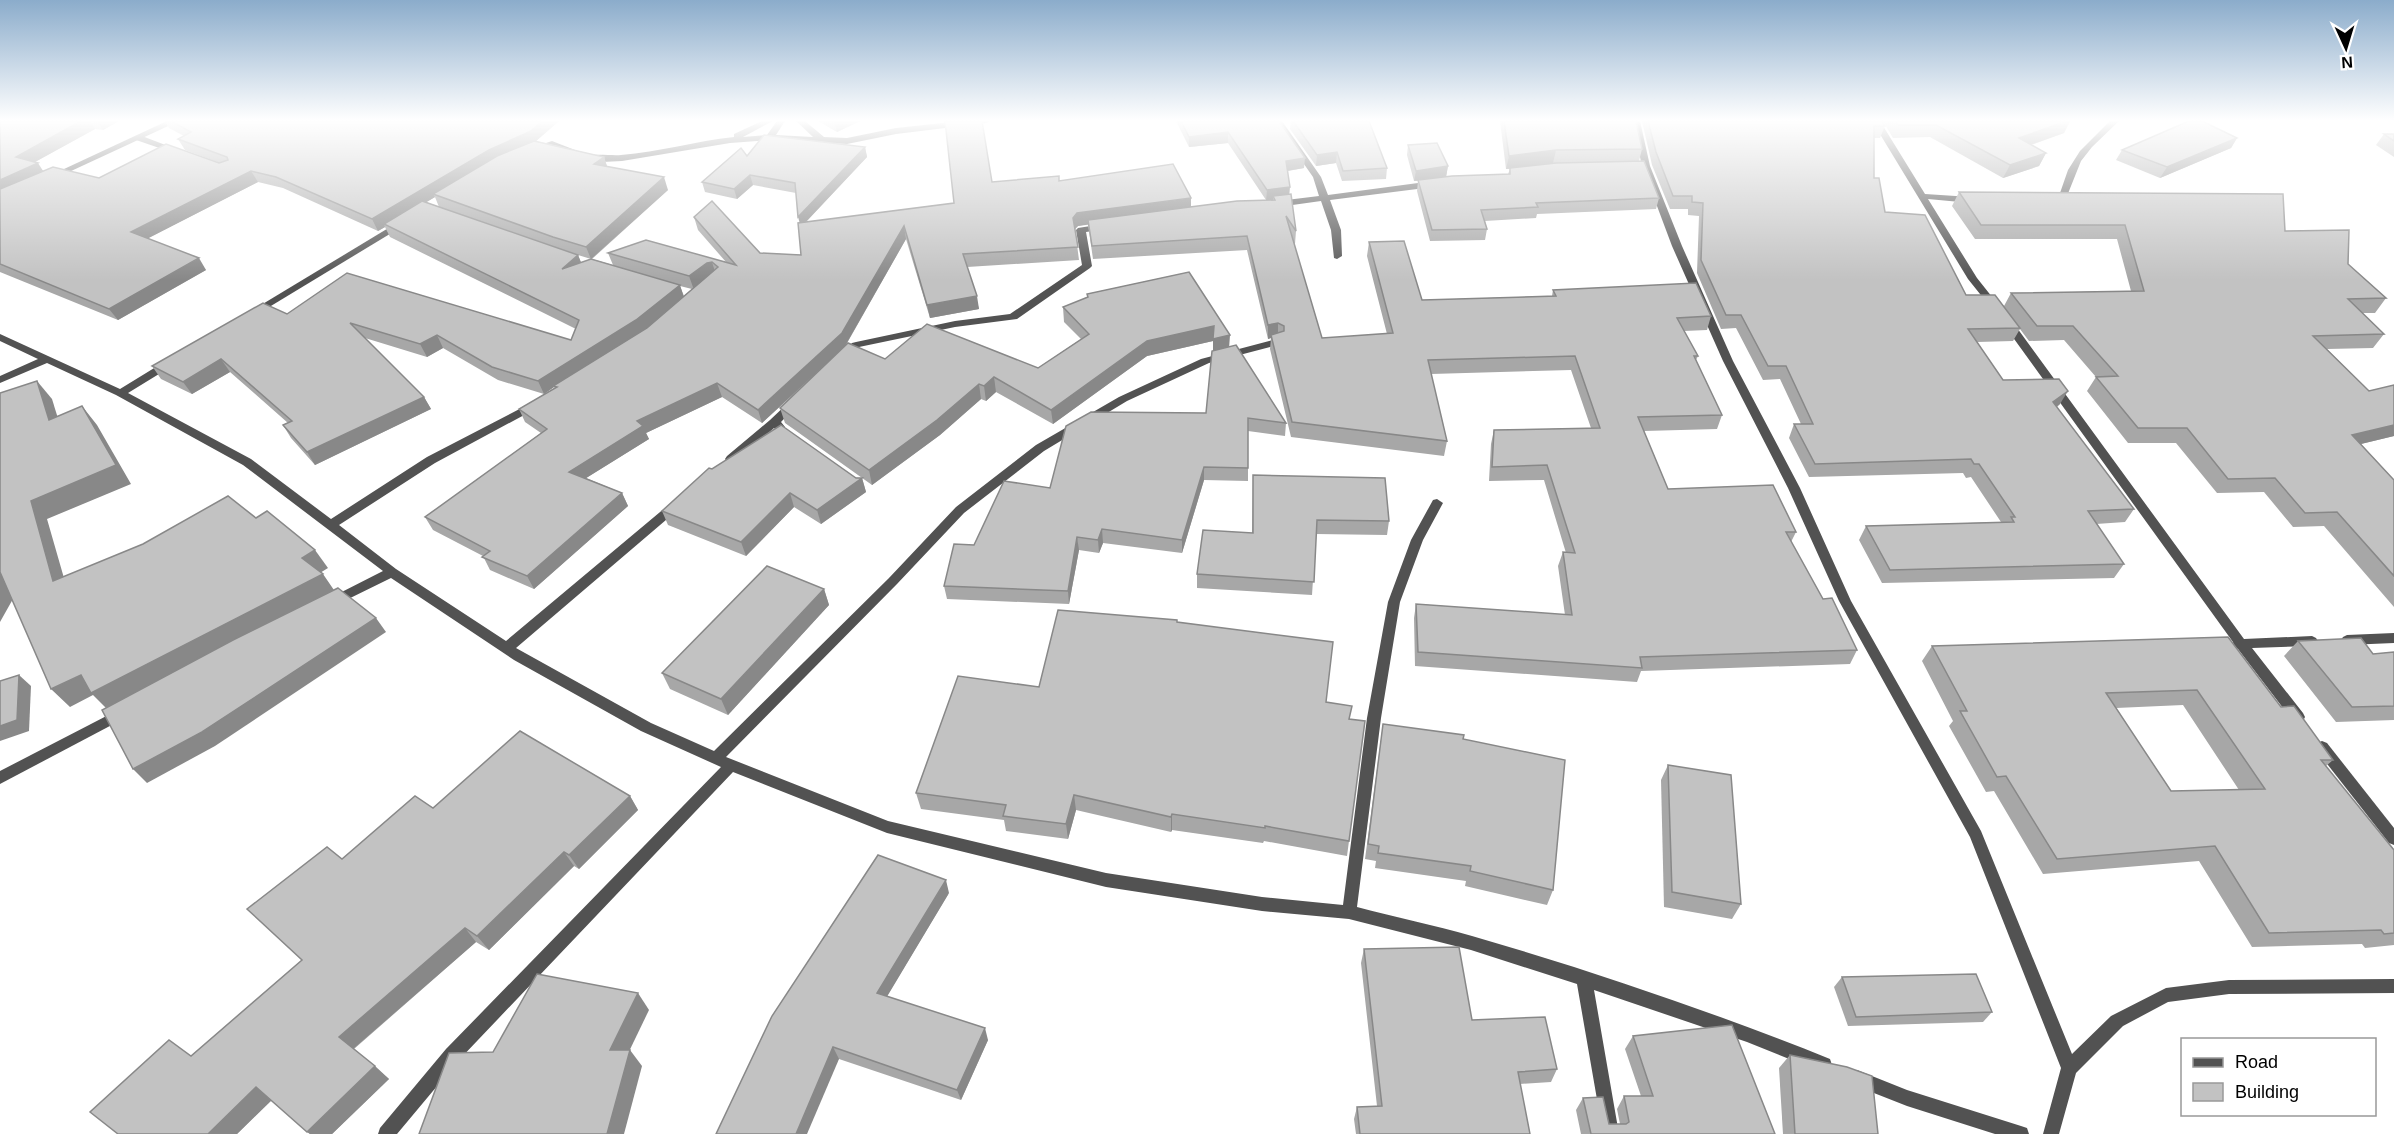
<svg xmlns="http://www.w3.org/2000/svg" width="2394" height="1134" viewBox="0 0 2394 1134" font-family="Helvetica,sans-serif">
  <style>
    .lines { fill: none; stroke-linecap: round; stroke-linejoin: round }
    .service { fill: #525252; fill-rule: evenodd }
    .minor { fill: #525252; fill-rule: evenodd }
    .wall { fill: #a7a7a7; fill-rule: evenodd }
    .shaded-wall { fill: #888 }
    .building { fill: #c2c2c2; stroke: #888; stroke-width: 1.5; fill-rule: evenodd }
  </style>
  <rect width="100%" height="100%" fill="#fff"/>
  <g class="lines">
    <path class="service" d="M136,136H142L181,151L177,154L136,140Z"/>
    <g class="minor">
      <path d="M167,121H179L56,178L49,176Z"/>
      <path d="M762,121H773L743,137L767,135L777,121H785L776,135L813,137L796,121H805L824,137L847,138L896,128L961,121H990L986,123L896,134L847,144L770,140L730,143L622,161L602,162L585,157C591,153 612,156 621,155C659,152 696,141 734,137V134Z"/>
      <path d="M1274,121H1282L1321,177L1328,195L1433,181L1437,184L1433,187L1330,200L1341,230L1342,256L1337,259L1334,258L1331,230L1321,201L1278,207L1274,204L1278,201L1319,196L1313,177Z"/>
      <path d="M1632,121H1640L1650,166L1682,246L1733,361L1800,488L1851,601L1981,831L2072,1054L2111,1016L2166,988L2229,980L2394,979V993L2229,994L2168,1002L2123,1026L2076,1073L2059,1134H2043L2061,1068L1970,837L1839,601L1788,488L1723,361L1672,246L1642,166Z"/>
      <path d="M1872,121H1880L1925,194L1971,197L1975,200L1971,203L1928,199L1977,278L2000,307L1998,309H1992L1968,279Z"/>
      <path d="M2110,121H2119L2092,147L2081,161L2067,196L2054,205H2048V201L2060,193L2068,170L2080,151Z"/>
      <path d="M552,141L575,150L576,152L572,155L551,147L535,151L531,148Z"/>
      <path d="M400,221L405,224L403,226L256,315L253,316L248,313Z"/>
      <path d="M1103,224L1106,225V229L1086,232L1092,266L1090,268L1017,319L955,327L859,347L844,359L839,356L852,343L856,342L955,321L1010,314L1082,265L1076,230L1078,228Z"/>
      <path d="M2008,320L2012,321L2244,639L2312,636L2316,638L2318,641L2316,644L2312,646L2252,648L2303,713L2305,717L2303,721L2298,722L2293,721L2238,649L2234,647L2233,642L2004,325V321Z"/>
      <path d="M0,334L120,389L164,362H172L173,364L172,366L128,393L251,459L331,519L427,457L531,403H539L540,405L539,407L435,463L339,525L396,569L506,641L672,502H680L682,505L680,508L516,648L651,723L714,751L889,578L956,507L1036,445L1119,397L1201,359L1277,339L1281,340V344L1209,363L1127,401L1044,451L964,513L897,584L726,757L888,821L1106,873L1262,897L1343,905L1367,718L1388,602L1411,540L1433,500L1437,499L1443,503L1423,540L1400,602L1381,718L1357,907C1395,917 1434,925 1472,936C1593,971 1713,1012 1830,1059L1832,1065L1830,1071L1824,1073L1747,1042L1594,990L1619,1134H1603L1577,984L1471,950L1349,919L1262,911L1106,887L887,833L733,772L458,1061L397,1134H378L380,1128L446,1049L721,767L641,731L514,660L391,578L336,605H328L326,602L328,599L383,571L243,465L116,395L47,363L0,383V376L38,359L0,341Z"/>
      <path d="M792,402L797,405L781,422L785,427L784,430L780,431L774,428L735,462H727L725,459L727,456L770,420L788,403Z"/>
      <path d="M2394,633V643L2347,645L2343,643L2341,640L2343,637L2347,635Z"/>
      <path d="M120,709L125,710L127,714L125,718L0,784V771Z"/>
      <path d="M2322,741L2327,743L2394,828V845L2389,843L2317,751L2315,747L2317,743Z"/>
      <path d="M1857,1070L1907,1090L2021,1126L2027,1128L2029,1134H1995L1907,1106L1851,1084L1849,1078L1851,1072Z"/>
    </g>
  </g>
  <g class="wall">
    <path d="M0,121H119L103,130L95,129L35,162L43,171L99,178L220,163L185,150L178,139L184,136L169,128L165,121H559L536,141L604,157L607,167L668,190L592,259L613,265L608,253L726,262L698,230L694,217L760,253L801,255L800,223L796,193L753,185L737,199L705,192L702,182L747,156L865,147L867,157L806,222L954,203L992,182L1059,181L1191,207L1266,200L1228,143L1189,147L1176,121H1279L1304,168L1288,171L1289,194L1296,231L1295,244L1294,243L1322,338L1387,334L1367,256L1369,242L1422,300L1552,296L1553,290L1711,316L1707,330L1684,331L1698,356L1696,360L1722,415L1717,429L1644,431L1668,489L1796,532L1791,542L1823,599L1857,650L1850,664L1641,671L1637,682L1415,666L1414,618L1416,604L1565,615L1558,566L1563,552L1566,553L1544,480L1489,481L1491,444L1494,430L1591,428L1571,370L1431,374L1447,441L1444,456L1291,437L1270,349L1271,338L1268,339L1247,250L1093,259L1088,224L1078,226L1075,229L1079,260L967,267L979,309L930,318L906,239L846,345L885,359L1038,368L1081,339L1064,322L1063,307L1087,298V294L1189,272L1229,347L1286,423L1285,436L1248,431V481L1204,480L1182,553L1103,543L1099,553L1079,550L1069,604L947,599L944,586L974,545L1050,488L1206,413L1213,351V341L1147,356L1053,424L996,392L986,401L981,399L940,435L872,485L785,423L780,408L821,369L762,423L722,397L646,433L649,439L586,478L622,493L628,506L534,589L490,570L483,556L433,530L425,517L541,433L525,422L519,409L555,388L554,387L544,394L498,380L443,348L427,357L365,338L424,397L431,409L315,465L291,438L283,425L288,423L230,372L192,394L161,379L152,366L287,314L571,340L576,329L390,237L385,227L378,231L283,188L258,182L148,238L206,270L118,320L0,272ZM435,197L439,207L426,202ZM578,255L591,259L581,263ZM680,286L692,289L684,296Z"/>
    <path d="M818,121H860L837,132Z"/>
    <path d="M1291,121H1293L1387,168L1386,179L1342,181L1336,163L1316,166L1290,129Z"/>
    <path d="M1500,121H1636L1642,149L1639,161L1659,198L1656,209L1537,214L1536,218L1485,221L1487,229L1485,240L1430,241L1417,191L1418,181H1414L1407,155L1408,145L1448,166L1446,177L1508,174L1510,169H1506Z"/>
    <path d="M1642,121H1882L1885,126L1880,138H1874V178L1885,212L1966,295L2004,306L2011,293L2131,291L2117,239H1975L1952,206L1959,192L2285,231L2348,264L2386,298L2375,313H2362L2384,334L2373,348L2327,349L2369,391L2394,385V436L2361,444L2394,480V607L2324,526L2293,527L2264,492L2217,493L2176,443H2128L2087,391L2096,377L2064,340L2029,341L2020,329L2013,341L1977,342L2003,380L2060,404L2057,407L2134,509L2125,522L2096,524L2124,564L2114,578L1882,583L1859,540L1866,526L2001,522L1971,477L1966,478L1963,473L1809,477L1789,438L1794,424H1801L1780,379L1763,380L1736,328L1721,329L1697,273L1699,216L1688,215V209H1670L1652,165Z"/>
    <path d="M1883,121H2070L2064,133L2031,145L2046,153L2039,166L2003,178L1930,137L1893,138Z"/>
    <path d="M2384,134H2394V157L2376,145Z"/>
    <path d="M2237,138L2231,148L2160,178L2116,160L2122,150Z"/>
    <path d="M712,469L862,478L866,492L821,524L794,507L746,556L668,525L662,511Z"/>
    <path d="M1253,475L1389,521L1387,535L1316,534L1312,595L1197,588V574L1252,533Z"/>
    <path d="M824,589L829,605L728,715L670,689L662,673Z"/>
    <path d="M1177,622L1326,702L1350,719L1349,841L1347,856L1264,841L1263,843L1172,830L1171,832L1076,810L1068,839L1006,831L1004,820L921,809L916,793L1039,687Z"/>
    <path d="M2228,637L2281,707L2333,760L2326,766L2394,850V945L2365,948L2362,944L2252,947L2199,861L2043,874L1994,791L1986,792L1949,726L1953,721L1922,661L1932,646ZM2183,705L2239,790L2171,791L2116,708Z"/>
    <path d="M2298,641L2373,654L2394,652V720L2336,722L2284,656Z"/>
    <path d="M1383,724L1463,739L1553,890L1547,905L1465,886L1466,881L1375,868L1376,861L1365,859Z"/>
    <path d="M1668,765L1741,904L1732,919L1664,907L1661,780Z"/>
    <path d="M630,796L638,810L579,869L574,866L489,950L476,942L354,1049L389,1079L332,1134H310L271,1100L237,1134H118L191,1056L302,960L342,859L433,808Z"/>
    <path d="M949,893L887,996L988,1040L961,1100L839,1059L716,1134Z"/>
    <path d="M1364,949L1472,1020L1557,1069L1551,1082L1520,1084L1530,1134H1356L1354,1119L1357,1107L1377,1106L1361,963Z"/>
    <path d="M1842,977L1992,1012L1983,1022L1848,1026L1834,987Z"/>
    <path d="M1633,1036L1775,1134H1581L1576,1110L1583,1098L1609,1124H1620L1617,1109L1624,1096H1641L1625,1049Z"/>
    <path d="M1790,1055L1878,1134H1783L1779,1068Z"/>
  </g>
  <g class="shaded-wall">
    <path d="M81,121H90L95,129L24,168L16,157Z"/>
    <path d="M97,121H119L103,130Z"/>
    <path d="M542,121H559L535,142L433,194L435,197L387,226L384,224L385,227L378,231L372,219L489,150Z"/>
    <path d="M834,121H860L837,132Z"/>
    <path d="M2067,121H2070L2064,133L2013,151L2019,138Z"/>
    <path d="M1228,132V143L1189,147V137Z"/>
    <path d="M2237,138L2231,148L2160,178L2167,167Z"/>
    <path d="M865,147L867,157L801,227L798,217Z"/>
    <path d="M1556,150L1553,163L1506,169L1509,156Z"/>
    <path d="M1337,152L1336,163L1316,166L1317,155Z"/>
    <path d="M2046,153L2039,166L2003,178L2010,165Z"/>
    <path d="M604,157L608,169L594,164Z"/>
    <path d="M1305,158L1304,168L1286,171V161Z"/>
    <path d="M38,163L45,174L0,195V180Z"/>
    <path d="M1448,166L1446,177L1414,181L1416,171Z"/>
    <path d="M251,171L258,182L139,243L131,232Z"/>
    <path d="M750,175L753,185L737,199L734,189Z"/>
    <path d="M664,177L668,190L591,259L586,247Z"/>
    <path d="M1290,187L1289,198L1273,196V200L1266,201L1267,190Z"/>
    <path d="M1191,198V211L1078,226L1074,230L1073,218L1077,213Z"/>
    <path d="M904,226L906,239L845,346L762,423L758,410Z"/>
    <path d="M578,255L583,267L562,269Z"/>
    <path d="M199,258L206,270L118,320L109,309Z"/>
    <path d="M712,262L716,275L694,290L689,276L707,263Z"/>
    <path d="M680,285L684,298L641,333L553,386L554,387L544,394L538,381Z"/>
    <path d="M977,296L979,309L930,318L927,305Z"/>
    <path d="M1278,323V337L1271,335V338L1268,339V325Z"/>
    <path d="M1214,326L1230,335L1229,349L1213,354V341L1147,356L1053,424L1051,410L1147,341Z"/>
    <path d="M437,335L443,348L427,357L420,344Z"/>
    <path d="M221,359L230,372L192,394L183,382Z"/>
    <path d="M994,377L996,392L986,401L984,386Z"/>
    <path d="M37,381L52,399L64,438L49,420Z"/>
    <path d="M717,383L722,397L646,433L649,439L575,485L569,472L637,421Z"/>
    <path d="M979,384L981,399L940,435L872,485L869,470Z"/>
    <path d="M2068,391L2060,404L2045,415L2053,402Z"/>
    <path d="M424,397L431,409L315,465L307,452Z"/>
    <path d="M82,406L97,425L131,484L47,519L70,599L53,581L31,501Z"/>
    <path d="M2394,425V436L2340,449L2352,435Z"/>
    <path d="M1204,467V480L1182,553V540Z"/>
    <path d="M862,478L866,492L821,524L817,510Z"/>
    <path d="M622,493L628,506L534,589L527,576Z"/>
    <path d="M790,493L794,507L746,556L741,542Z"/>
    <path d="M1102,529L1103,543L1099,553L1098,540Z"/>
    <path d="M1077,537L1079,550L1069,604L1068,591Z"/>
    <path d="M315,550L328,568L315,576L302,558Z"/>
    <path d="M0,572L18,590L0,622Z"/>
    <path d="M323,574L336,593L109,711L93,695L70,707L51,689L81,675Z"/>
    <path d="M824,589L829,605L728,715L721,699Z"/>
    <path d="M376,618L386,632L215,746L147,783L133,769Z"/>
    <path d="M19,675L31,686L29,731L0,741V726Z"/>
    <path d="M1074,795L1076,810L1068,839L1066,824Z"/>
    <path d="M630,796L638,810L579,869L569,855Z"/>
    <path d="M1172,814V830L1171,832V817Z"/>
    <path d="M564,852L574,866L489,950L477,936Z"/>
    <path d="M946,880L949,893L882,1005L877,993Z"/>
    <path d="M465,928L476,942L353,1049L339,1037Z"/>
    <path d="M638,993L649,1010L622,1066L610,1050Z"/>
    <path d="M985,1028L988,1040L961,1100L957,1090Z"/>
    <path d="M833,1047L839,1059L807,1134H796Z"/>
    <path d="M630,1050L642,1066L624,1134H607Z"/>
    <path d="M375,1066L389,1079L332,1134H310L307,1132Z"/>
    <path d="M256,1087L272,1100L237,1134H208Z"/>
  </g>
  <g class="building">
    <path d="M0,121H81L16,157L38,163L0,180Z"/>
    <path d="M171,121H542L531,131L489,150L372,219L276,177L251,171L131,232L199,258L109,309L0,264V189L53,167L99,178L166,144L219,163L228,160L227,157L178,139L191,132Z"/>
    <path d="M945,121H982L992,182L1059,176V181L1173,164L1191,198L1077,213L1073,218L1078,247L963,254L977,296L927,305L904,226L842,333L758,410L717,383L637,421L643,426L569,472L622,493L527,576L482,557L490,551L425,517L547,429L519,409L557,387L553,386L647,328L718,267L712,262L707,263L689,276L608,253L646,240L736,265L694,217L712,201L760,253L801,255L798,223L954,203Z"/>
    <path d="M1181,121H1279L1305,158L1286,161L1290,187L1267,190L1228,132L1189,137Z"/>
    <path d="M1293,121H1369L1387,168L1343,171L1337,152L1317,155Z"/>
    <path d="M1504,121H1636L1642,149L1556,150L1509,156Z"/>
    <path d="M1648,121H1882L1885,126H1874V178H1879L1885,212L1925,215L1966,295H1995L2020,328L1968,329L2003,380L2059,379L2068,391L2053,402L2134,509L2088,511L2124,564L1890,570L1866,526L2014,522L2011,517H2015L1979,464H1974L1971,459L1815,464L1794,424H1813L1786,366H1768L1741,315H1726L1701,260L1703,203L1692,202V196H1673L1656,152Z"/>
    <path d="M1896,121H2067L2019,138L2046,153L2010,165L1936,125H1898Z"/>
    <path d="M2189,121H2202L2237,138L2167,167L2122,150Z"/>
    <path d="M2384,134H2394V141Z"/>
    <path d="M764,135L865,147L798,217L795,183L750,175L734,189L702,182L741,148L747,156Z"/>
    <path d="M534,141L604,157L594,164L664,177L586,247L553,237L433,194L497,156Z"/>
    <path d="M1437,143L1448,166L1416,171L1408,145Z"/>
    <path d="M1644,161L1659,198L1536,203L1538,207L1481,210L1487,229L1432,230L1418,180L1452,176L1510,174V168L1556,163Z"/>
    <path d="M1959,192L2283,194L2285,231L2349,230L2348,264L2386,298L2348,299L2384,334L2313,336L2369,391L2394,385V425L2352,435L2394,480V576L2337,512L2305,513L2275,478L2228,479L2187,428H2138L2096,377L2118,376L2073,326H2037L2011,293L2144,291L2125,225H1981Z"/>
    <path d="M1291,194L1296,231L1286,216L1322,338L1393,333L1369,242L1404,241L1422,300L1556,296L1553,290L1696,283L1711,316L1677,318L1698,356H1694L1722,415L1638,417L1668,489L1773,485L1796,532H1786L1823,599L1832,598L1857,650L1640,657L1642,668L1418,652L1416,604L1572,615L1563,552L1575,553L1547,465L1492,467L1494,430L1600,428L1575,356L1428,360L1447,441L1292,422L1271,335L1284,331V326L1278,323L1268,325L1247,236L1092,246L1088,220L1237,201L1275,200L1273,196Z"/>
    <path d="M422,201L578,255L562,269L591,259L680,285L636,320L538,381L492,367L437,335L420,344L350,323L424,397L307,452L283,425L292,421L221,359L183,382L152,366L263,303L287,314L347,273L571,340L579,320L384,224Z"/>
    <path d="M1189,272L1230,335L1213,339L1214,326L1147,341L1051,410L994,377L984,386L979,384L937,420L869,470L780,408L848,343L885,359L927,324L1038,368L1089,334L1063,307L1088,297L1087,294Z"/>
    <path d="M1236,345L1286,423L1248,418V468L1204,467L1182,540L1102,529L1098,540L1077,537L1068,591L944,586L954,544L974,545L1004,481L1050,488L1066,426L1091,412L1206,413L1212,351Z"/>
    <path d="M37,381L49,420L82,406L116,465L31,501L53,581L143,544L228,496L256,518L267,511L315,550L302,558L323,574L91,693L81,675L51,689L0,572V393Z"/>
    <path d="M781,425L856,478H862L817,510L790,493L741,542L662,511L709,468L712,469Z"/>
    <path d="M1253,475L1385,478L1389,521L1317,520L1314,582L1197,574L1203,530L1253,533Z"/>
    <path d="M767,566L824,589L721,699L662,673Z"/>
    <path d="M338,588L376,618L202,732L133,769L102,710L233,640Z"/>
    <path d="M1058,610L1177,620V622L1333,642L1326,702L1352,706L1349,719L1365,721L1349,841L1265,826V828L1172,814L1171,817L1074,795L1066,824L1003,816L1006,805L916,793L958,676L1039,687Z"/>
    <path d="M2228,637L2281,707L2294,706L2333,760H2321L2394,850V933L2384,934L2381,930L2269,933L2215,846L2057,859L2006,776L1997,777L1960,711H1967L1932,646ZM2197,690L2265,789L2171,791L2106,693Z"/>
    <path d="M2361,638L2373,654L2394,652V706L2352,707L2298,641Z"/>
    <path d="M19,675L17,720L0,726V681Z"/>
    <path d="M1383,724L1464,735L1463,739L1565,760L1553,890L1470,871L1471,866L1378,853L1379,846L1368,844Z"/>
    <path d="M520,731L630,796L569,855L564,852L477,936L465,928L339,1037L375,1066L307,1132L256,1087L208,1134H118L90,1112L169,1040L191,1056L302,960L247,909L327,847L342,859L415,796L433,808Z"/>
    <path d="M1668,765L1731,775L1741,904L1672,892Z"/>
    <path d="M878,855L946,880L877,993L985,1028L957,1090L833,1047L796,1134H716L772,1016Z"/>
    <path d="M1459,947L1472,1020L1545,1017L1557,1069L1518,1072L1530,1134H1360L1357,1107L1382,1106L1364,949Z"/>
    <path d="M537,974L638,993L610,1050H630L607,1134H419L449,1053L493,1052Z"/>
    <path d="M1976,974L1992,1012L1856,1017L1842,977Z"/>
    <path d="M1732,1025L1775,1134H1591L1583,1098L1603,1097L1609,1124H1626L1629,1122L1624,1096H1653L1633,1036Z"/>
    <path d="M1790,1055L1847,1067L1872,1076L1878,1134H1795Z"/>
  </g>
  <linearGradient id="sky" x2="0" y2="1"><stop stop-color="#8baccb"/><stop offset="0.43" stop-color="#fff"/><stop offset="1" stop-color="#fff" stop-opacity="0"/></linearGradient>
  <rect width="2394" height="280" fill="url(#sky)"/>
  <rect x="2181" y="1038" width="195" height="78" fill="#ffffff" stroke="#999999" stroke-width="1.5"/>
  <rect x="2193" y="1058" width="30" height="9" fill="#525252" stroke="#999999" stroke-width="1.5"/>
  <text x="2235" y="1068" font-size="18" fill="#000000">Road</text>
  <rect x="2193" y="1083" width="30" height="18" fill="#c2c2c2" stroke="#999999" stroke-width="1.5"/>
  <text x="2235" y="1098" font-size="18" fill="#000000">Building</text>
  <g transform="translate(2346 48) rotate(176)" stroke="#ffffff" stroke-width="4.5" paint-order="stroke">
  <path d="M0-4.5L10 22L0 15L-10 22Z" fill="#000000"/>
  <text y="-9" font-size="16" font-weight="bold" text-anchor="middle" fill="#000000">N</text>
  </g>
</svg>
